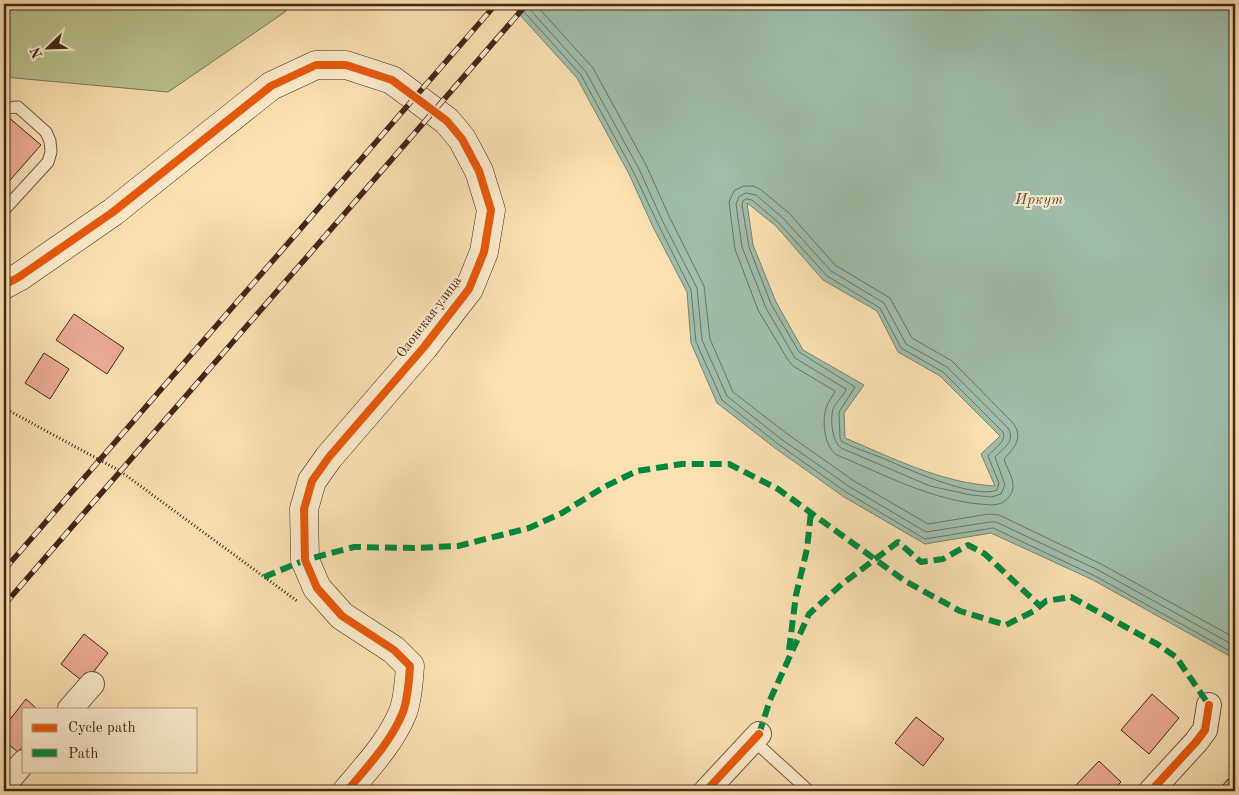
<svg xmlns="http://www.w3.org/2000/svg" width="1239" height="795" viewBox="0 0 1239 795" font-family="'Old Standard TT',serif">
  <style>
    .green { fill: #bac38f; stroke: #7e7454 }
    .water { fill: #9fbeab; stroke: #798171; fill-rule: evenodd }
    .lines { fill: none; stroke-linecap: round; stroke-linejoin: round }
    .shore { stroke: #707262; stroke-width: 1 }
    .building { fill: #eeac97; stroke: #412519 }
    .lane-casing { stroke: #70543f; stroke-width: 13 }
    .street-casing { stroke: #70543f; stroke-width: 26 }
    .secondary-casing { stroke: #412519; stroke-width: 29 }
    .path { stroke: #412519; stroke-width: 3; stroke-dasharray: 1 2.5; stroke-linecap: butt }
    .lane { stroke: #fceccd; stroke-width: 11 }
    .street { stroke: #fceccd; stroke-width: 24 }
    .secondary { stroke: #fceccd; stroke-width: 28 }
    .rail-casing { stroke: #412519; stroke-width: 5.5 }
    .rail { stroke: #fceccd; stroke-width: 4; stroke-dasharray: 11; stroke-linecap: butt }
    .quiet { stroke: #00873e; stroke-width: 6; stroke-dasharray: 12 6; stroke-linecap: butt }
    .cycleway-casing { stroke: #fceccd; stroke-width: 11 }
    .cycleway { stroke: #e8590c; stroke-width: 8 }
    .labels { text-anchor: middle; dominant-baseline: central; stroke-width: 4; stroke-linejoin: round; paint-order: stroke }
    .street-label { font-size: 14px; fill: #412519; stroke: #fceccd }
    .water-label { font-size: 15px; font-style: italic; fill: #584b3e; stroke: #fceccd }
  </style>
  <rect width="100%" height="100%" fill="#fbe1b2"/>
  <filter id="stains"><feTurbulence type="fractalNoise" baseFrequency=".004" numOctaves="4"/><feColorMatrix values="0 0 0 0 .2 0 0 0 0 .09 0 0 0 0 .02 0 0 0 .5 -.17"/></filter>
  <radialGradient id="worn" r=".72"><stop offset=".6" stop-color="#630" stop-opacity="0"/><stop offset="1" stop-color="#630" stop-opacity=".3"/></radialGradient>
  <path class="green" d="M4,4H289L285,12L168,92L4,77Z"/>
  <path class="water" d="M510,4H1235V659L1093,580L991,533L925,544L844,497L775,448L717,403L691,343L687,292L653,227L629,174L577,78ZM747,203L776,226L823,280L877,311L898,352L940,376L1000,436L981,454L995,486C941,483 893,458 845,438L844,413L864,385L803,350L776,302L753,245Z"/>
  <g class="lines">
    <g class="shore">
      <path d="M517,4L581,75L633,171L658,224L691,290L696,342L722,400L778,444L846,492L925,539L993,528L1095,576L1235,654"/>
      <path d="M525,4L586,72L639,169L663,222L697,288L702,340L727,396L781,439L850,487L926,532L990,522H996L1098,570L1235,646"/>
      <path d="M535,4L593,68L646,165L670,218L704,286L710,339L733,392L786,433L854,481L928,524L989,514L999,515L1101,564L1235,638"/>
      <path d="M744,186H753L760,189L789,213L835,265L890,298L912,338L952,361L1013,423C1024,438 1014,448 1004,459C1007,470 1016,480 1012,492C1009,498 1004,503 998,504C992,506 985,504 979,504C929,499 883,474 837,455C824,447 822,421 826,408C828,401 833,397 835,391L793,366L788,360L758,310L735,249L729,202L734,191Z"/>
      <path d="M746,193L756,195L783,218L831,271L884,303L906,344L947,367L1008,428C1016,442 1003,448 995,457L1005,485L1001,494L992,497L971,495L930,486L841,448C832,442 830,419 833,409C836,402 844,396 846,389L795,358L766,308L742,247L736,204L739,197Z"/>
      <path d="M747,199L752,200L779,223L827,276L880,308L901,348L943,372L1003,432C1007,442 993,449 988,456L999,483L997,490C975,500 903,467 880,457C867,452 853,448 841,441L840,437L839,412L855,387L799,352L771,304L749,247L742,205L743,201Z"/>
    </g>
  </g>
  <g class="building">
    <path d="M7,116L41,145L4,187V120Z"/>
    <path d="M74,314L124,348L107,374L56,340Z"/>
    <path d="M44,353L69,369L50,399L25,383Z"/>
    <path d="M84,634L108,653L85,683L61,664Z"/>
    <path d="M1152,694L1179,718L1149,754L1121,730Z"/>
    <path d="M26,699L37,709H24V745L18,752L4,741V727Z"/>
    <path d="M916,717L944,739L923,766L895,743Z"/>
    <path d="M1099,761L1121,782L1112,791H1080L1075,786Z"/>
    <path d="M1228,779L1235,786V791H1218Z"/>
  </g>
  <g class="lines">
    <defs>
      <g id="lane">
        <path d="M4,108L18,107L46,132L50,141L51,152L48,162L4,210"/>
        <path d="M753,740L809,791"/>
      </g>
      <g id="street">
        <path d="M70,709L92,684"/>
        <path d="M4,785L24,762"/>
        <path d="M706,791L759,734"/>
        <path d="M1151,791L1196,742L1205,730L1209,705"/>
      </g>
      <path id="secondary" d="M4,285L19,277L113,212L271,86L316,65H346L392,80L447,121L462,139L479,171L491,210L484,252L469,289L424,347L329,457L312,481L304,509L305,560L317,588L342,616L394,650L410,666C409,681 408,698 403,712C391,742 367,767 347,791"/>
    </defs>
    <use href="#lane" class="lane-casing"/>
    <use href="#street" class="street-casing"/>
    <use href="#secondary" class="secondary-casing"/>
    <path class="path" d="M4,408L120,471L297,601"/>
    <use href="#lane" class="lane"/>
    <use href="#street" class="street"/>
    <use href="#secondary" class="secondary"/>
    <defs>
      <g id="rail">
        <path d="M4,570L496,4"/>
        <path d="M4,605L527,4"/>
      </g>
    </defs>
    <use href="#rail" class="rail-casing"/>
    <use href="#rail" class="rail"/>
    <g class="quiet">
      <path d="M264,577L305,560L354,547L414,548L458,546L529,528L562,513L604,487L637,471L682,464H729L778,489L905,581L960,611L1006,625L1034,611L1046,601L1071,597L1157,644L1176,657L1209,705"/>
      <path d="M789,650L796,595L807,549L811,512"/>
      <path d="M759,734L770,700L809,614L842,584L898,542L921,562L943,559L968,545L985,554L1040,606"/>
    </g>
    <defs>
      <g id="cycleway">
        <path d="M4,285L19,277L113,212L271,86L316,65H346L392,80L447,121L462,139L479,171L491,210L484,252L469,289L424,347L329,457L312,481L304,509L305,560L317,588L342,616L394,650L410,666C409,681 408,698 403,712C391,742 367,767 347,791"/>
        <path d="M706,791L759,734"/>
        <path d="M1151,791L1196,742L1205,730L1209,705"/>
      </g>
    </defs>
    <use href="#cycleway" class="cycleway-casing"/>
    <use href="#cycleway" class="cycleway"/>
  </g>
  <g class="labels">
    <g class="street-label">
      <text transform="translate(429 317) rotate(-53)">Олонская улица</text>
    </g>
    <g class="water-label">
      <text x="1039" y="200">Иркут</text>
    </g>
  </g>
  <rect width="1239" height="795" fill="none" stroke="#fbe1b2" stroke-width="20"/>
  <rect x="5" y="5" width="1229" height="785" fill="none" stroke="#412519" stroke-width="2.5"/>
  <rect x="10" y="10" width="1219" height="775" fill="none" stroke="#412519"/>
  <rect x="22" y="708" width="175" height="65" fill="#fceccd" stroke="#b19c85"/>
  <rect x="32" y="724" width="25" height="8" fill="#e8590c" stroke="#b19c85"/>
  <text x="68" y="732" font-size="15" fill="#412519">Cycle path</text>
  <rect x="32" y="749" width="25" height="8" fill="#00873e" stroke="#b19c85"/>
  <text x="68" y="758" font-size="15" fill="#412519">Path</text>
  <g transform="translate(48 48) rotate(247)" stroke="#fceccd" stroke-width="4" paint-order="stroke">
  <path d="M0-4L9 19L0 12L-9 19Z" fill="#412519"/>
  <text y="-8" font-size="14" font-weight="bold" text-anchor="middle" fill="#412519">N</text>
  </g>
  <rect width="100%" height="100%" filter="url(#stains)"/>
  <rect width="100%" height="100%" fill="url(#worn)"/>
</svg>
